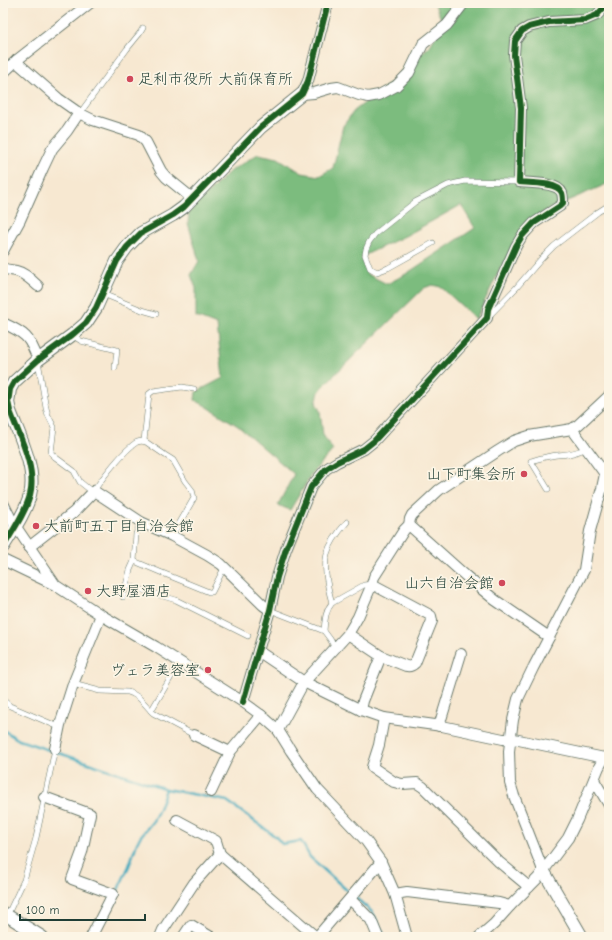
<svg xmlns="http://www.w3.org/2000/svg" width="612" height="940" viewBox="0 0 612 940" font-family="'Comic Neue','Klee One',sans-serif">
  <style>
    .forest { fill: #7cbc7e; stroke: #4e7c59; fill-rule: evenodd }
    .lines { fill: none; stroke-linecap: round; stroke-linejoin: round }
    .stream { stroke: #3fabbf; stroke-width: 2.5 }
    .service-casing { stroke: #6b796b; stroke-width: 6 }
    .minor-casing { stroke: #6b796b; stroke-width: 12 }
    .tertiary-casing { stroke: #6b796b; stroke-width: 14 }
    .service { stroke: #fff; stroke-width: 5 }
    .minor { stroke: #fff; stroke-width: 10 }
    .tertiary { stroke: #fff; stroke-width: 12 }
    .cycleway-casing { stroke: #fcf5e5; stroke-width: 8 }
    .cycleway { stroke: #1b5e20; stroke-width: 6 }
    .poi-dot { fill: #d1495b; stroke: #fcf5e5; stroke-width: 1.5 }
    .labels { text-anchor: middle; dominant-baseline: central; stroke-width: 3.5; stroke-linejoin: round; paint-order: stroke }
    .poi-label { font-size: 15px; fill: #1f3d34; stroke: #fcf5e5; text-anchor: start }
  </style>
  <rect width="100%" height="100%" fill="#fcf5e5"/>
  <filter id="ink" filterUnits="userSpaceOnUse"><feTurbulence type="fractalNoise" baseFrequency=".025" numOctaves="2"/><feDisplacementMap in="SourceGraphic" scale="8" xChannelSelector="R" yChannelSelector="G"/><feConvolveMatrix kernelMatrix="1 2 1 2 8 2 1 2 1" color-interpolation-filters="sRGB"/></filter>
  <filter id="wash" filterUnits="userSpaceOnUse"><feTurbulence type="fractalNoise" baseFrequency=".012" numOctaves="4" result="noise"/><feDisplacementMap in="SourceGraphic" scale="16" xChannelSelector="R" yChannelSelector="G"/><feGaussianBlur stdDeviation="0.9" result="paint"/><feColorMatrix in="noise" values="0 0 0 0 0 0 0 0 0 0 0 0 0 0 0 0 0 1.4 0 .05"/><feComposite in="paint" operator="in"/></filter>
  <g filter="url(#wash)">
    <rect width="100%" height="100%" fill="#f7e8d1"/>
    <path class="forest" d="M434,3H609V183L544,211L501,267L476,319L441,287L432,285L424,288L325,384L319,392L316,403L320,411L323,435L333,450L313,472L290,510L278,505L294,474L238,426L206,406L195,400L196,392L223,378L217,325L196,317V288L191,275L199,261L188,223L189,212L230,171L258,154L278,158L302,173L319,176L333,168L343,126L354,111L392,82L404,68L430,46L443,23ZM461,205L475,228L406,274L387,284L367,274L361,257L407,235Z"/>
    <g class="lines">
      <g class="stream">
        <path d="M3,730L19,740L52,751"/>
        <path d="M56,752L166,789L227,801L276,837L282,844L301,841L310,857L351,894"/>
        <path d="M117,892L129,866L137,843L140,837L153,821L159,809L166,789"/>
        <path d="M355,897L373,913L385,937"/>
      </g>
    </g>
  </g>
  <g filter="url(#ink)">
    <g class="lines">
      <defs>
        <g id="service">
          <path d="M79,113L83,109L127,49L140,33L143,28"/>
          <path d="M3,125H4"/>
          <path d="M433,243L388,268L377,272L370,268L365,255L366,249L369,242L375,234L415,202L448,185L465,181L519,182"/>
          <path d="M103,294L142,310L156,314"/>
          <path d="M489,316L516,288L542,258L554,246L598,212L609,205"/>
          <path d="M72,335L81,341L117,350L115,368"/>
          <path d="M38,361L46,408L48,415L54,427L51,453L55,457L74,471L80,482L90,490L94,491C102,478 124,450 137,442C140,441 143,441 146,442L165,455L173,460L185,481L192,490L194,498L172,536"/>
          <path d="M144,441L149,394L153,391L182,387L194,389"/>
          <path d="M548,489L531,461C538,459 544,457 551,456C563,454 574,455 586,448"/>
          <path d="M134,561L160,572L209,592H212L224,568"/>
          <path d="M126,585L176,600L248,636"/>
          <path d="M123,597L130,570L134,561L136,534L141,522"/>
          <path d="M332,603C328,589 323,568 327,554C330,543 340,530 347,522"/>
          <path d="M270,610L324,631L330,639L335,648"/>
          <path d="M324,631C325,621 325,611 332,603L364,585L372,584"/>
          <path d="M73,684L100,691L128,692L133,694L138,697L144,703L153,713L194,735"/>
          <path d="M3,700L10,706L59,727"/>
          <path d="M151,711L180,662"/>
          <path d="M7,916L24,880L36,838L55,749"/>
        </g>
        <g id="minor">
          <path d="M328,3L308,81L302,94L314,93L331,88L338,87L359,95L368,97L379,95L396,86L409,73L423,44L447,25L464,3"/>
          <path d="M17,60L20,65L59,99L79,113L93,120L139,135L146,142L161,171L166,177L193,199"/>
          <path d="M3,73L17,60L90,3"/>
          <path d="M3,251L20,220L43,168L52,149L67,131L79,113"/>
          <path d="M3,268C7,270 11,270 16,271C25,273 31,280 38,286"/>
          <path d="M3,323C25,333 30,337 38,360"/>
          <path d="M572,429L605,474"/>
          <path d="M3,503L12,521L54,583"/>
          <path d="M409,525L467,577L495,600L549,637"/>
          <path d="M29,547L74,512L94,491L141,522L172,536L207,555L221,564L263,605L270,610"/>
          <path d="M3,560L55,585L101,615L156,647L243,702L261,715L278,730L291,751L317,789L366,841L381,862L395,894L407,937"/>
          <path d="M348,634L381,656L406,666C410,667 412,666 415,663L432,621L431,616L428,614L372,584"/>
          <path d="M258,651L304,682L361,710L384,718L442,726L503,739H514L609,759"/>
          <path d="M243,702L270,610L277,577L286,549L311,487L326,469L337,462L364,449L374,441L487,318L488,309L516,246L522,236L534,223L560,206L563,203C563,200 563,196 562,193C558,182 530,183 519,182L521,108L514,55L515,41L522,31L529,27L549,22L585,20L597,15L608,3"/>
          <path d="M361,710L363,701L381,656"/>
          <path d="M384,718L379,745L372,767L394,782L402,784L417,783L423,787L499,862L529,887"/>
          <path d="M439,726L461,654"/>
          <path d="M278,730L304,682L348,634L358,617L372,584L374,577L404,530L409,525L410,519L412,515L439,490L498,451L514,441L529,436L572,429L578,425L609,396"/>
          <path d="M194,735L230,752"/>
          <path d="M55,749L60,725L73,684L101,615"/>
          <path d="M594,780L609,805"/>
          <path d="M211,792L230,752L261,715"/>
          <path d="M44,797L90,814L82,852L72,879L113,894L91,937"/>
          <path d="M177,820L216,841L220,854"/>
          <path d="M543,870L514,796L510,783L509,751L513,720L518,699L533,668L584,570L590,531L602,488L605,474L609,471"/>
          <path d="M395,894L407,892L499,903L510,906L538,878L568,838L577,820L599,767L604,758L609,755"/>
          <path d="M350,899L371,920L378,937"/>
          <path d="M160,937L163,930L194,883L220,854L316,937"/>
          <path d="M183,937L191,925L211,937"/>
          <path d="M317,937L381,862"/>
          <path d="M479,937L494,924L510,906"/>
        </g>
        <g id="tertiary">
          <path d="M3,547C12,532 26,512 30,495C37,469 19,435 10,411L8,402L9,396L10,389L14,382L38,360L72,335L86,323L96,308L117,261L127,247L141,233L173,215L184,207L261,127L302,94"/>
          <path d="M543,870L582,937"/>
          <path d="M3,913L42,937"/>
        </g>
      </defs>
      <use href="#service" class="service-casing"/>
      <use href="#minor" class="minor-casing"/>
      <use href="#tertiary" class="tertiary-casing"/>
      <use href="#service" class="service"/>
      <use href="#minor" class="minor"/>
      <use href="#tertiary" class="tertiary"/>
      <defs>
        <g id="cycleway">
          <path d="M3,547C12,532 26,512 30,495C37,469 19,435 10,411L8,402L9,396L10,389L14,382L38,360L72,335L86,323L96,308L117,261L127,247L141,233L173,215L184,207L261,127L302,94L308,81L328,3"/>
          <path d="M243,702L270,610L277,577L286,549L311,487L326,469L337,462L364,449L374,441L487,318L488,309L516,246L522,236L534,223L560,206L563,203C563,200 563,196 562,193C558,182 530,183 519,182L521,108L514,55L515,41L522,31L529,27L549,22L585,20L597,15L608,3"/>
        </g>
      </defs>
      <use href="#cycleway" class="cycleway-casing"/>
      <use href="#cycleway" class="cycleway"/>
    </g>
  </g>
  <g class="poi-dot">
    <circle cx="130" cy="79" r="4"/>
    <circle cx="524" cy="474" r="4"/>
    <circle cx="36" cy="526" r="4"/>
    <circle cx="502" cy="583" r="4"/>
    <circle cx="88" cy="591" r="4"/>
    <circle cx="208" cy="670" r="4"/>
  </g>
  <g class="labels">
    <g class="poi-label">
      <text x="138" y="79">足利市役所 大前保育所</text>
      <text x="516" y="474" text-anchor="end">山下町集会所</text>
      <text x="44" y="526">大前町五丁目自治会館</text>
      <text x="494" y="583" text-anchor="end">山六自治会館</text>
      <text x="96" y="591">大野屋酒店</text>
      <text x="200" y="670" text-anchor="end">ヴェラ美容室</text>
    </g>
  </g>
  <rect width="612" height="940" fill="none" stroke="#fcf5e5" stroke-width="16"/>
  <path d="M20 914v6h125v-6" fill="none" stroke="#1f3d34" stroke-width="2"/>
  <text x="26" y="914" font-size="12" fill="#1f3d34" stroke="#fcf5e5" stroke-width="3" paint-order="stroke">100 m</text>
</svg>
